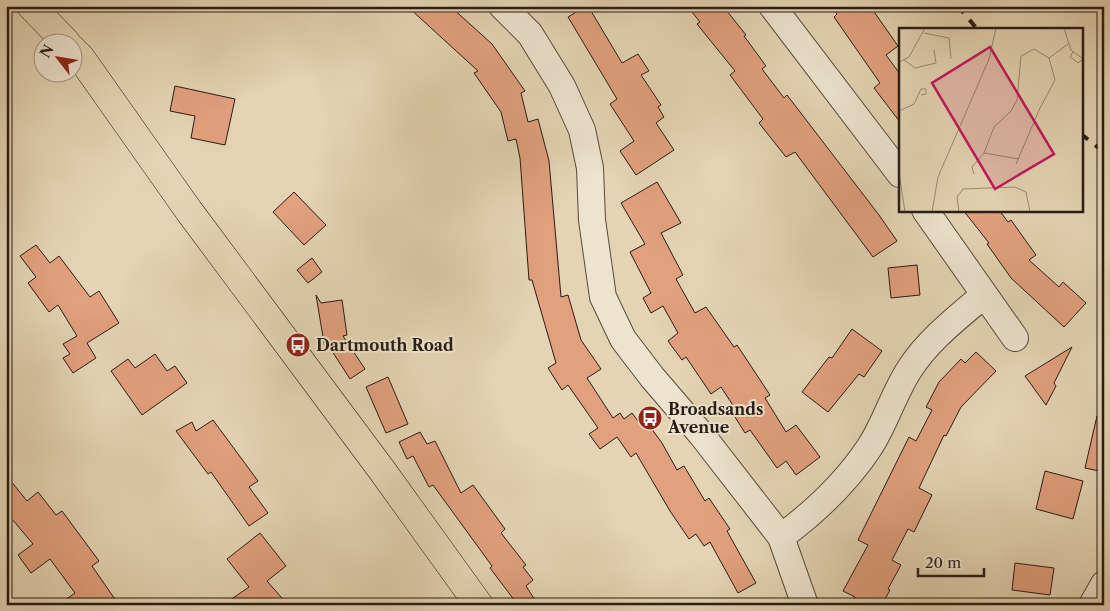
<svg xmlns="http://www.w3.org/2000/svg" width="1110" height="611" viewBox="0 0 1110 611" font-family="'Libre Caslon Text',serif">
  <style>
    .building { fill: #e1a07e; stroke: #281c17 }
    .lines { fill: none; stroke-linecap: round; stroke-linejoin: round }
    .street-casing { stroke: #574a3e; stroke-width: 28 }
    .primary-casing { stroke: #281c17; stroke-width: 29 }
    .street { stroke: #ede3ce; stroke-width: 26 }
    .primary { stroke: #e4d4b3; stroke-width: 28 }
    .rail { stroke: #281c17; stroke-width: 4; stroke-dasharray: 9 9; stroke-linecap: butt }
    .labels { text-anchor: middle; dominant-baseline: central; stroke-width: 4; stroke-linejoin: round; paint-order: stroke }
    .poi-label { font-size: 16px; font-weight: bold; fill: #281c17; stroke: #ede3ce; text-anchor: start }
    .inset-road { fill: none; stroke: #998a75; stroke-width: 1 }
    .view { fill: #c2185b; fill-opacity: 0.15; stroke: #c2185b; stroke-width: 2.5 }
    .inset-edge { fill: none; stroke: #281c17; stroke-width: 2.5 }
  </style>
  <rect width="100%" height="100%" fill="#e4d4b3"/>
  <filter id="stains"><feTurbulence type="fractalNoise" baseFrequency=".004" numOctaves="4"/><feColorMatrix values="0 0 0 0 .2 0 0 0 0 .09 0 0 0 0 .02 0 0 0 .5 -.17"/></filter>
  <radialGradient id="worn" r=".72"><stop offset=".6" stop-color="#630" stop-opacity="0"/><stop offset="1" stop-color="#630" stop-opacity=".3"/></radialGradient>
  <g class="building">
    <path d="M407,6H450L492,44L525,91L521,93L528,122L538,119L549,161L561,297L568,295L581,340L601,369L587,378L613,418L620,413L624,419L632,413L643,428L648,424L662,443L677,470L684,466L705,501L709,498L730,529L727,531L756,583L738,593L710,542L704,546L696,534L689,539L670,511L636,453L631,457L617,437L600,449L589,434L598,428L568,385L562,390L548,368L556,363L532,280H529L520,158L516,139L508,141L501,112L474,73L478,71Z"/>
    <path d="M586,6H588L622,63L638,54L649,71L641,75L661,105L658,107L664,117L656,123L674,150L636,175L620,151L634,141L610,104L617,99L568,17Z"/>
    <path d="M687,6H723L746,35L744,36L766,66L762,69L784,98L787,95L879,215L897,241L873,257L795,152L786,157L759,123L763,119L730,75L735,71L697,24L700,22Z"/>
    <path d="M831,6H870L898,46L886,55L900,74V122L874,88L880,83L834,17L837,14Z"/>
    <path d="M175,86L235,99L225,145L191,138L195,116L170,111Z"/>
    <path d="M657,182L681,223L661,233L683,275L676,279L695,313L706,307L734,347L737,345L770,395L765,398L786,432L796,425L820,457L796,475L786,461L777,468L750,430L745,433L735,417L738,413L721,387L711,394L686,357L682,360L668,341L678,333L663,306L651,313L643,298L651,293L630,252L645,244L621,203Z"/>
    <path d="M294,192L326,225L304,245L273,212Z"/>
    <path d="M963,210H999L1008,222L1011,220L1036,255L1029,260L1059,287L1063,282L1086,303L1064,327L1011,278L987,244L989,243Z"/>
    <path d="M36,245L50,263L59,256L90,297L99,291L119,323L87,343L96,358L73,373L63,358L70,354L63,344L77,336L58,305L49,312L28,283L36,277L20,256Z"/>
    <path d="M312,258L322,272L308,283L297,270Z"/>
    <path d="M917,265L920,295L891,298L888,268Z"/>
    <path d="M316,295L321,303L342,300L347,335L343,336L365,369L350,379L330,348L325,349Z"/>
    <path d="M852,329L882,351L864,377L859,374L828,412L802,392L829,357L832,358Z"/>
    <path d="M1072,347L1054,383L1056,386L1046,405L1025,376Z"/>
    <path d="M976,352L996,371L961,407L946,436L944,435L919,488L932,495L914,532L908,529L892,560L901,565L888,589L890,590L882,605H851L855,597L843,591L868,545L858,540L909,437L916,441L932,410L926,407L939,382L961,359L965,363Z"/>
    <path d="M155,354L167,371L175,366L187,383L142,415L111,371L128,359L135,368Z"/>
    <path d="M388,377L408,424L386,433L366,387Z"/>
    <path d="M1097,416L1104,417V472L1085,468Z"/>
    <path d="M213,420L258,481L249,487L268,513L249,526L211,472L208,474L176,431L192,422L196,431Z"/>
    <path d="M420,432L427,444L435,441L461,493L473,485L505,529L501,533L526,565L523,567L533,580L526,586L538,605H518L490,568L492,566L433,485L429,487L413,456L407,459L399,442Z"/>
    <path d="M1045,471L1083,481L1073,519L1036,509Z"/>
    <path d="M6,475L27,501L38,492L56,515L62,511L99,561L92,566L119,605H58L75,593L50,559L31,573L18,555L33,544L6,512Z"/>
    <path d="M260,533L286,566L267,581L288,605H223L249,587L227,559Z"/>
    <path d="M1015,563L1054,568L1050,595L1012,590Z"/>
  </g>
  <g class="lines">
    <defs>
      <g id="street">
        <path d="M502,6L530,34L562,86L582,130L590,168L592,220L603,297L623,339L652,377L701,434L781,537L805,605"/>
        <path d="M772,6L900,174"/>
        <path d="M925,210L1015,338"/>
        <path d="M781,537C815,512 845,484 869,448C885,424 893,395 909,370C928,340 957,318 984,295"/>
        <path d="M1092,605L1104,584"/>
      </g>
      <g id="primary">
        <path d="M31,6L66,42"/>
        <path d="M72,49L81,58L189,211L381,469L479,605"/>
      </g>
    </defs>
    <use href="#street" class="street-casing"/>
    <use href="#primary" class="primary-casing"/>
    <use href="#street" class="street"/>
    <use href="#primary" class="primary"/>
    <g class="rail">
      <path d="M958,6L977,29"/>
      <path d="M1081,134L1104,152"/>
    </g>
  </g>
  <defs>
    <symbol id="bus-disc" viewBox="-11 -11 22 22"><circle r="9.5" fill="#8f2418" stroke="#ede3ce"/><path d="M-5-6H5V4H4V6H2V4H-2V6H-4V4H-5ZM-3.5-4V0h7V-4ZM-3.5 1.2v1.5H-2V1.2ZM2 1.2v1.5H3.5V1.2Z" fill="#fff"/></symbol>
  </defs>
  <g fill-rule="evenodd">
    <use href="#bus-disc" x="284" y="331" width="28" height="28"/>
    <use href="#bus-disc" x="636" y="404" width="28" height="28"/>
  </g>
  <g class="labels">
    <g class="poi-label">
      <text x="316" y="345">Dartmouth Road</text>
      <text x="668" y="409">Broadsands<tspan x="668" dy="18">Avenue</tspan></text>
    </g>
  </g>
  <g transform="translate(899 28)">
    <rect width="184" height="184" fill="#e4d4b3"/>
    <path class="inset-road" d="M165,0L172,22L184,31M25,5L50,10L52,31M174,24L171,29L174,31L179,35L184,31M150,30L169,16M5,32L16,40L37,35L35,22M0,34L10,29L26,0M0,83L15,76L22,61H27V66L22,67M85,125L120,131M0,145L6,184M75,146L73,139L85,125L95,99L112,83L118,72L122,28L135,21L150,30L156,52L141,80L117,136M33,184L39,149L90,31L97,0M60,184L58,169L64,161L116,159L127,164L131,184"/>
    <path class="view" d="M91,19L155,126L96,161L33,55Z"/>
    <rect width="184" height="184" class="inset-edge"/>
  </g>
  <rect width="1110" height="611" fill="none" stroke="#e4d4b3" stroke-width="25"/>
  <rect x="8" y="8" width="1095" height="596" fill="none" stroke="#281c17" stroke-width="2.5"/>
  <rect x="12" y="12" width="1085" height="586" fill="none" stroke="#281c17"/>
  <g transform="translate(58 58) rotate(301)"><circle r="24" fill="#ede3ce" stroke="#9e9385"/>
  <path d="M0-4L9 19L0 12L-9 19Z" fill="#8f2418"/>
  <text y="-8" font-size="14" font-weight="bold" text-anchor="middle" fill="#281c17">N</text>
  </g>
  <path d="M918 568v8h66v-8" fill="none" stroke="#281c17" stroke-width="2.5"/>
  <text x="925" y="568" font-size="15" fill="#281c17" stroke="#ede3ce" stroke-width="4" paint-order="stroke">20 m</text>
  <rect width="100%" height="100%" filter="url(#stains)"/>
  <rect width="100%" height="100%" fill="url(#worn)"/>
</svg>
